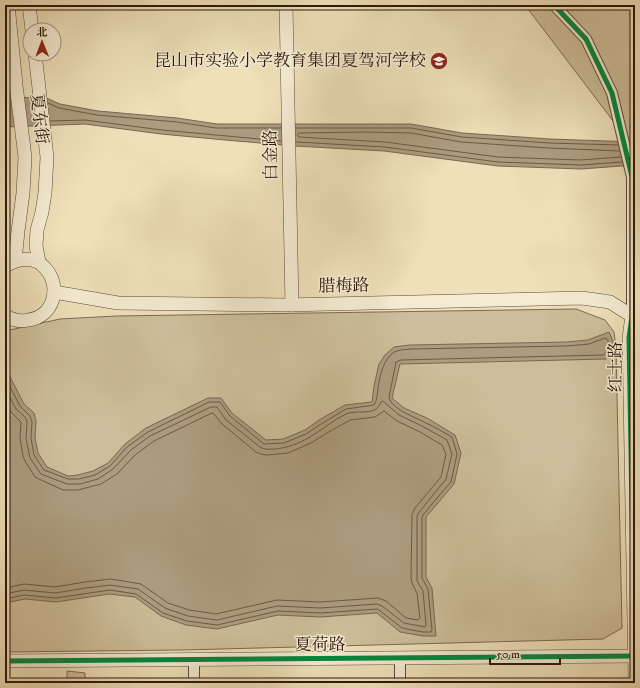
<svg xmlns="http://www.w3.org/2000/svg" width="640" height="688" viewBox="0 0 640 688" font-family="'IM FELL DW Pica','Noto Serif SC',serif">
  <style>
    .green { fill: #cdbe9b; stroke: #7d6a53 }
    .water { fill: #ac9c7e; stroke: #796750 }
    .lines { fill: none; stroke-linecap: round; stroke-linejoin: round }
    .shore { stroke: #6c5a44; stroke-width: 1 }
    .minor-casing { stroke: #5d4936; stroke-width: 12 }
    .tertiary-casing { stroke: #5d4936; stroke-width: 14 }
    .minor { stroke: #f4ebd2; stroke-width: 10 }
    .tertiary { stroke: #f4ebd2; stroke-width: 13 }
    .cycleway-casing { stroke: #f4ebd2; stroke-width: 8 }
    .cycleway { stroke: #00873e; stroke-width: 5 }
    .labels { text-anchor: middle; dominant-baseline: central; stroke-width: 3; stroke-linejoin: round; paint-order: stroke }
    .poi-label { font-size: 17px; fill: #2d170b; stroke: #f4ebd2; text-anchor: end }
    .street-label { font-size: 17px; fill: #2d170b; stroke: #f4ebd2 }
  </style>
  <rect width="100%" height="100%" fill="#eee0b9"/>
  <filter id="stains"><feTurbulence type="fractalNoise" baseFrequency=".005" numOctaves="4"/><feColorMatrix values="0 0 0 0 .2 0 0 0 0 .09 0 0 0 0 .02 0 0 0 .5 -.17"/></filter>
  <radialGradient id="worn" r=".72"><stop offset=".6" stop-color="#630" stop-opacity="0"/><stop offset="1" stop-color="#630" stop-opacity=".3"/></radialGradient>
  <g class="green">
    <path d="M525,5H635V142H629Z"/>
    <path d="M576,309L605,320L614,332L616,348L622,628L603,639L183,650L5,652V331L60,319L116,316Z"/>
    <path d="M67,671L85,673V683H67Z"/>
  </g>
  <g class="water">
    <path d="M44,97L60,104L98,111L177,118L217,124H411L462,133L550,139L635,142V165L581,169L498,166L384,151L295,146L225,140L161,134L85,124L5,127V99L8,98Z"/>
    <path d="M609,332L616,348L606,359L400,364L392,398L404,408L427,418L455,435L461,453L454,484L426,517V577L432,588L436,636H423L400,632L377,613L320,617L278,615L217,629L186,625L161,616L135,597L109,594L56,602L25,599L5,603V367L24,404L34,413L36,421L35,438L38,453L47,467L68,476L78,475L93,471L108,463L125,444L146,428L208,398H221L232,413L266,440L283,439L305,430L319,420L345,405L372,402L374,386L379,364L385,355L394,347L410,345L567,342L588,340Z"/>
  </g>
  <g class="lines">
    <g class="shore">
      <path d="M48,103L59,108L97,115L177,122L216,128H281"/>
      <path d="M50,121L85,120L162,130L281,141"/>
      <path d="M296,128H411L462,137L549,143L618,145"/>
      <path d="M296,142L385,147L498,162L581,165L622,162"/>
      <path d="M620,151L549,148L461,142L411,133L365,132L299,133L297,135L299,137L385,142L498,157L580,160L621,157"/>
      <path d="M5,377L20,406L30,416L32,422L31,438L34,455L44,470L68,479H79L95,475L110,466L127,447L148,432L209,402H220L230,416L264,444L284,443L306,434L321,424L346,409L374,405C377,401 377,395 378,389C379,378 384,355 397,351C401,349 406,350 410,349L567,346L589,344L605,338L607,339L611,347L603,355L401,360L396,362L389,397C390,408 414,417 424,422C433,426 443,432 452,437L457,454L451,482L437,498L423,515L422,517V578L428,589L432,630L431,632H423L402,628L379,610L377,609L320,613L278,611L217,625L187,621L163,613L136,594L110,590L56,598L24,595L5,599"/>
      <path d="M5,388L16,409L26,418L27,423L26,439L30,458L41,474L67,484H80L98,479L113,469L131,450L150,436L211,407H217L226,420L260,447C265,450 270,449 275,449C287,448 300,443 310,437C322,430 333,420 346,414C358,409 376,417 381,402L383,401L399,415L422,426L447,440L452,454L446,479L420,511L417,516V581L423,591L426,625L425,627L404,623L382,606L377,604L320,608L277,606L217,620L188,616L165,608L138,589L110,585L86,588L55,593L24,590L5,594"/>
      <path d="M5,400L11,412L21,422L20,438L23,456L25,461L35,477L41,480L63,490H78L101,484L117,474L135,455L154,441L212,413L214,414L222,424L256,452L261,454L267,455L288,453L311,443L327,433L350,420L375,417L384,411L397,421L420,432L442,445L446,454L441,477L415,508L412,515L411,578L412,583L417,593L420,618L418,620L406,618L386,601L378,598L320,602L277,600L216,614L189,610L168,603L141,584L111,579L85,582L55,587L24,584L5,588"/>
    </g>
    <defs>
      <g id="minor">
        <path d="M554,5L586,39L612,93L632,177V316"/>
        <path d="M400,658V683"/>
        <path d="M194,660V683"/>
      </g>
      <g id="tertiary">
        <path d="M8,5L16,85L25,157L23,193L18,231L15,261"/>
        <path d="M29,5L32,30"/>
        <path d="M286,5L292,305"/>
        <path d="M35,54L47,157L45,193L42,212L37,230L36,246L39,262"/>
        <path d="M5,266C15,260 27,257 38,262C40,263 43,266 45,268C62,286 54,317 28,320C20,322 12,320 5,315"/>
        <path d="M54,292L118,303L286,305L582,298L610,302L632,316L629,338L635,677"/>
        <path d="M5,661L635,656"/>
      </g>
    </defs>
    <use href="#minor" class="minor-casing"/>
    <use href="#tertiary" class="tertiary-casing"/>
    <use href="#minor" class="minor"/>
    <use href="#tertiary" class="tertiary"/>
    <defs>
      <g id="cycleway">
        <path d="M554,5L586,39L612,93L632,177V316L629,338L635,677"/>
        <path d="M5,661L635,656"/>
      </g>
    </defs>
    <use href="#cycleway" class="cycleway-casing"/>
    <use href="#cycleway" class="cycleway"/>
  </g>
  <defs>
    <symbol id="school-disc" viewBox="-11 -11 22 22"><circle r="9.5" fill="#8f2418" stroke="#f4ebd2"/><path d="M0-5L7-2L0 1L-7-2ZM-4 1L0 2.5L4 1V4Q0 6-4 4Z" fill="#fff"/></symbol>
  </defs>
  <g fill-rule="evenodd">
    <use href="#school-disc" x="429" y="51" width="20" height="20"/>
  </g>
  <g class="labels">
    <g class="poi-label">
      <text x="426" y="61">昆山市实验小学教育集团夏驾河学校</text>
    </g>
    <g class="street-label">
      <text transform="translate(39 119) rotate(83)">夏东街</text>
      <text transform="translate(271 155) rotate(-91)">白金路</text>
      <text transform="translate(344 286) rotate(-1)">腊梅路</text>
      <text transform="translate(616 367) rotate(-90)">红士路</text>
      <text x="320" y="645">夏荷路</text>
    </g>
  </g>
  <rect width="640" height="688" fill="none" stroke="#eee0b9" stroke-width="20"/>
  <rect x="6" y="6" width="628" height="676" fill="none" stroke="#2d170b" stroke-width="2"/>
  <rect x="10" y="10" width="620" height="668" fill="none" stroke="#2d170b"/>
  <g transform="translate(42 42) rotate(359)"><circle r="19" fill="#f4ebd2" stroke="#a49682"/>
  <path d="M0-3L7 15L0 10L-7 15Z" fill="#8f2418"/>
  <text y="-6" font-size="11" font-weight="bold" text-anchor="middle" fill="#2d170b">北</text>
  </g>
  <path d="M490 658v6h70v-6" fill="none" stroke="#2d170b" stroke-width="2"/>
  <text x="496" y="658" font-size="12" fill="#2d170b" stroke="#f4ebd2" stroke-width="3" paint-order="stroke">50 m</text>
  <rect width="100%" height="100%" filter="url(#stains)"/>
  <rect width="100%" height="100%" fill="url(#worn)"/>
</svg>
